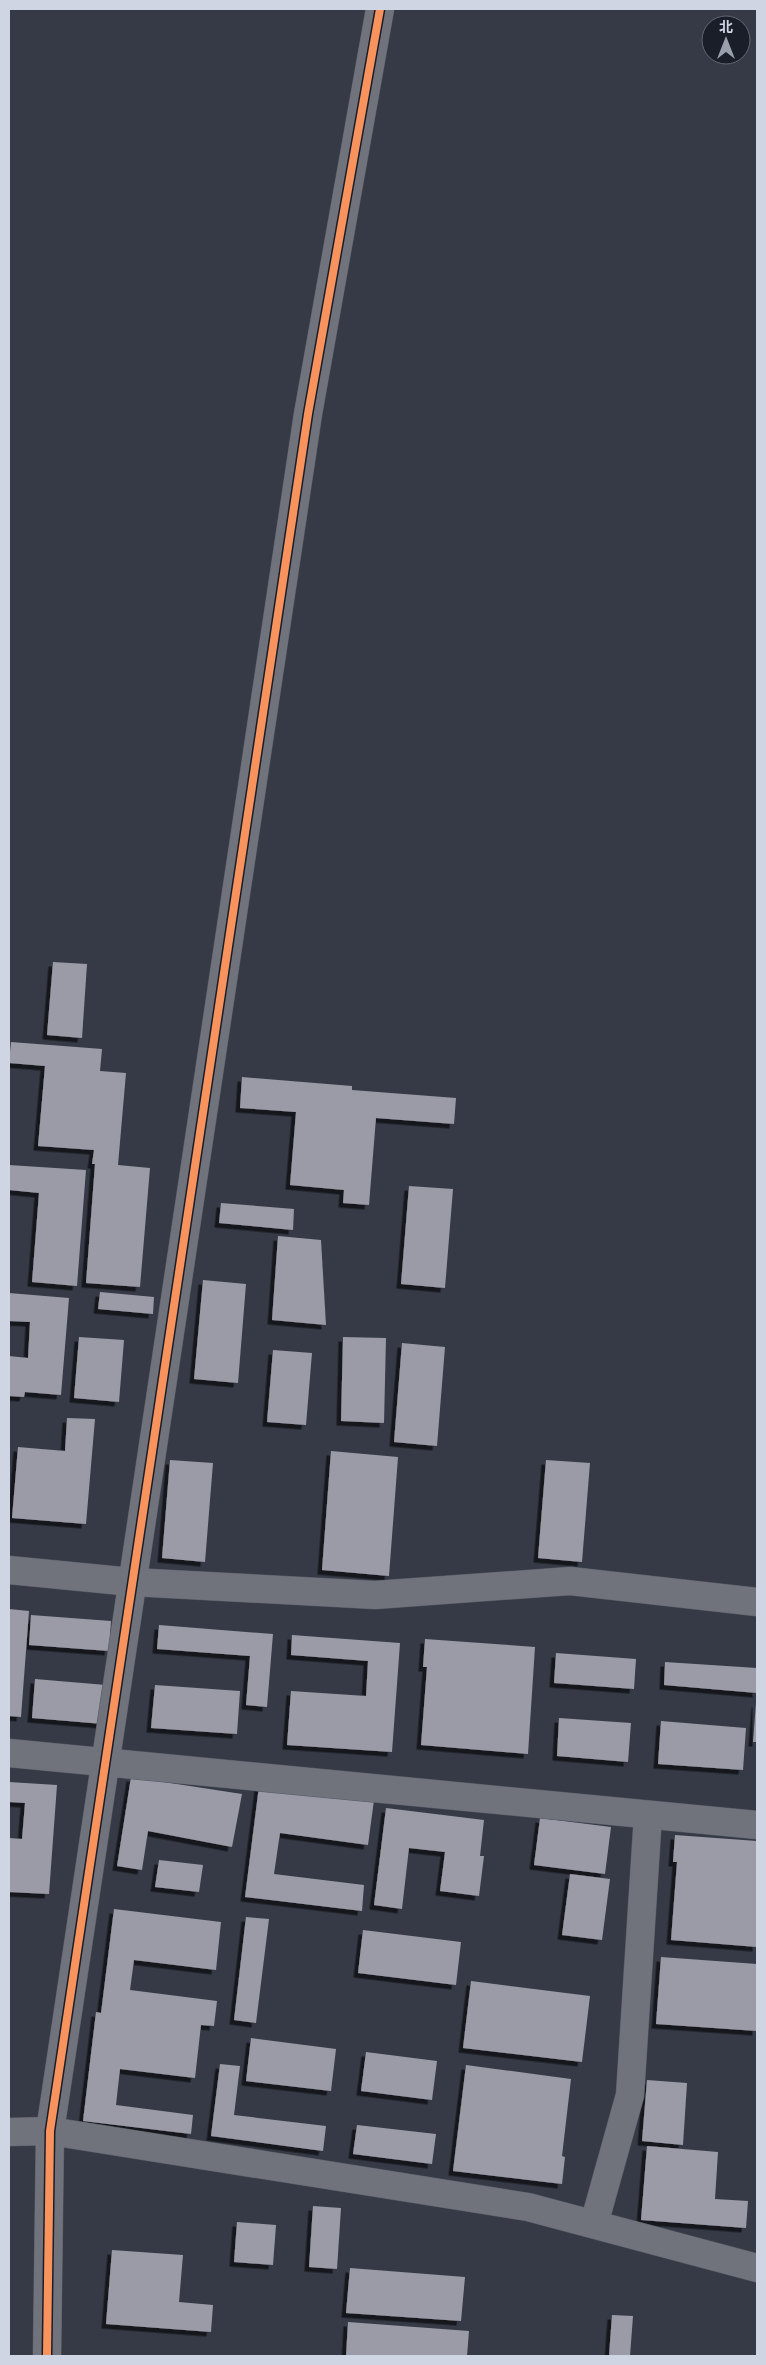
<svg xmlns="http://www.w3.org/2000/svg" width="766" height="2365" viewBox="0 0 766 2365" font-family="Roboto,'Noto Sans SC',sans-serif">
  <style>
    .building { fill: #9a9ba6; filter: url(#shadow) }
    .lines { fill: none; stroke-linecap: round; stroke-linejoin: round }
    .minor-casing { stroke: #545963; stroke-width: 29 }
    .minor { stroke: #70737c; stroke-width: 28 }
    .cycleway-casing { stroke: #1a1e29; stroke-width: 11 }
    .cycleway { stroke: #f8935d; stroke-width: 8 }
  </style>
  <defs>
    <filter id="shadow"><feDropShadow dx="-4.5" dy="4.5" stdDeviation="0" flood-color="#0009"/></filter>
  </defs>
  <rect width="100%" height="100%" fill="#353a46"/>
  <g class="building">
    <path d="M53,962L87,964L82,1038L47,1035Z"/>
    <path d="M11,1042L102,1049L100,1071L126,1073L118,1165L150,1168L140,1287L86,1283L95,1164H92L94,1150L38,1146L45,1066L9,1063Z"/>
    <path d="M242,1077L352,1086V1090L456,1098L454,1124L376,1118L369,1205L343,1203L344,1190L290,1185L296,1112L240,1108Z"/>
    <path d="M9,1165L86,1170L77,1286L32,1282L39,1193L9,1190Z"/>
    <path d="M409,1186L453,1189L445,1288L401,1284Z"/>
    <path d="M221,1203L294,1209L293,1230L219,1223Z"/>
    <path d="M278,1236L321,1240L326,1325L272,1320Z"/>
    <path d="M203,1280L246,1284L238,1383L194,1379Z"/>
    <path d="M100,1292L154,1297L153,1314L98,1309Z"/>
    <path d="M9,1293L69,1298L61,1395L25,1392L24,1397L9,1396V1356L28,1358L30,1322L9,1321Z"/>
    <path d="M79,1337L124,1340L119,1402L74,1398Z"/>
    <path d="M343,1337L386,1338L384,1423L341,1421Z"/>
    <path d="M402,1343L445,1347L437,1446L394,1442Z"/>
    <path d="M273,1350L312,1353L306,1425L267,1422Z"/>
    <path d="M67,1418L95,1419L86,1524L12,1518L18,1447L65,1451Z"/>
    <path d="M331,1451L398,1457L389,1576L322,1570Z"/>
    <path d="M170,1460L213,1463L205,1562L162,1558Z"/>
    <path d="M546,1460L590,1463L582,1562L538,1558Z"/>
    <path d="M9,1609L29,1611L21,1717L9,1716Z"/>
    <path d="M31,1615L111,1621L109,1651L29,1645Z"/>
    <path d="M159,1625L273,1634L267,1707L246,1705L250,1656L157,1649Z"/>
    <path d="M292,1635L400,1643L392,1752L287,1745L291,1691L366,1696L368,1661L291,1655Z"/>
    <path d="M425,1639L535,1647L528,1754L421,1745L427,1667H423Z"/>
    <path d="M556,1653L636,1659L634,1689L554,1683Z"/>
    <path d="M665,1662L757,1668V1693L664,1685Z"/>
    <path d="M35,1679L106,1685L103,1724L32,1718Z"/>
    <path d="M155,1685L240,1691L237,1734L151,1728Z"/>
    <path d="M756,1703H757V1742H753Z"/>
    <path d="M559,1718L631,1723L628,1762L557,1756Z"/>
    <path d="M661,1721L746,1728L743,1770L658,1764Z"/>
    <path d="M131,1777L242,1794L232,1847L148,1831L142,1870L117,1866Z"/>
    <path d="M9,1782L57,1785L49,1894L9,1892V1838L22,1839L25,1803L9,1802Z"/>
    <path d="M259,1786L374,1800L368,1845L280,1833L274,1874L364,1885L362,1911L245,1897Z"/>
    <path d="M386,1808L484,1820L480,1856H484L479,1896L440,1891L445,1852L409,1848L402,1909L374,1905Z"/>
    <path d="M540,1818L611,1827L605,1874L534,1865Z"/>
    <path d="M675,1835L757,1841V1947L671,1940L677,1862H673Z"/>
    <path d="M159,1860L203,1865L199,1892L155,1887Z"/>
    <path d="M570,1874L610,1879L602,1940L562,1935Z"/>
    <path d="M114,1909L221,1922L216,1970L134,1960L130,1990L217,2001L214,2026L201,2025L195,2078L120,2069L116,2105L193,2115L191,2134L83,2121L96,2012L101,2013Z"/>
    <path d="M246,1917L269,1919L256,2023L234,2020Z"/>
    <path d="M363,1930L461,1942L456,1985L358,1973Z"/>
    <path d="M661,1957L757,1964V2031L656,2024Z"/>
    <path d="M471,1981L590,1996L582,2062L463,2048Z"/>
    <path d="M251,2038L336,2049L331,2091L246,2081Z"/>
    <path d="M366,2052L437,2061L432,2100L361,2091Z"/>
    <path d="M220,2064L240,2066L234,2115L326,2126L323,2151L211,2136Z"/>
    <path d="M466,2065L571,2079L562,2156L565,2157L562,2184L453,2171Z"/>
    <path d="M647,2080L687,2083L683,2145L642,2141Z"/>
    <path d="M357,2125L436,2134L432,2164L353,2154Z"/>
    <path d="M647,2146L718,2152L715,2199L748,2201L746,2228L641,2220Z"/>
    <path d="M313,2206L341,2208L337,2269L309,2267Z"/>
    <path d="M237,2222L276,2225L273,2265L234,2262Z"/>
    <path d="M112,2250L183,2255L179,2302L213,2305L211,2332L106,2324Z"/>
    <path d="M350,2268L465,2277L461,2321L346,2313Z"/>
    <path d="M612,2315L633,2316L630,2356H609Z"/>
    <path d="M348,2322L469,2331L467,2356H346Z"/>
  </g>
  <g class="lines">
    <defs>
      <g id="minor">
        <path d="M9,1570L132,1582L375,1595L570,1581L757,1602"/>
        <path d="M9,1753L757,1825"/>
        <path d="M9,2132L50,2131L528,2207L757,2268"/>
        <path d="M594,2224L630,2095L648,1815"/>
        <path d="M47,2356L50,2131L308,414L380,9"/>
      </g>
    </defs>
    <use href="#minor" class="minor-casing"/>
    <use href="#minor" class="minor"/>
    <defs>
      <path id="cycleway" d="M47,2356L50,2131L308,414L380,9"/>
    </defs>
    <use href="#cycleway" class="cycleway-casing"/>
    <use href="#cycleway" class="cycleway"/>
  </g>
  <rect width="766" height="2365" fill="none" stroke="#d0d5e4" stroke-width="20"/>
  <g transform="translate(726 40)"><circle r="24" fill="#1a1e29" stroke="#636774"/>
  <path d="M0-4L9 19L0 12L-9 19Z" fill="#9a9fad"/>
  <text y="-8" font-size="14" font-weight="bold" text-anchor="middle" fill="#d0d5e4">北</text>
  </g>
</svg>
